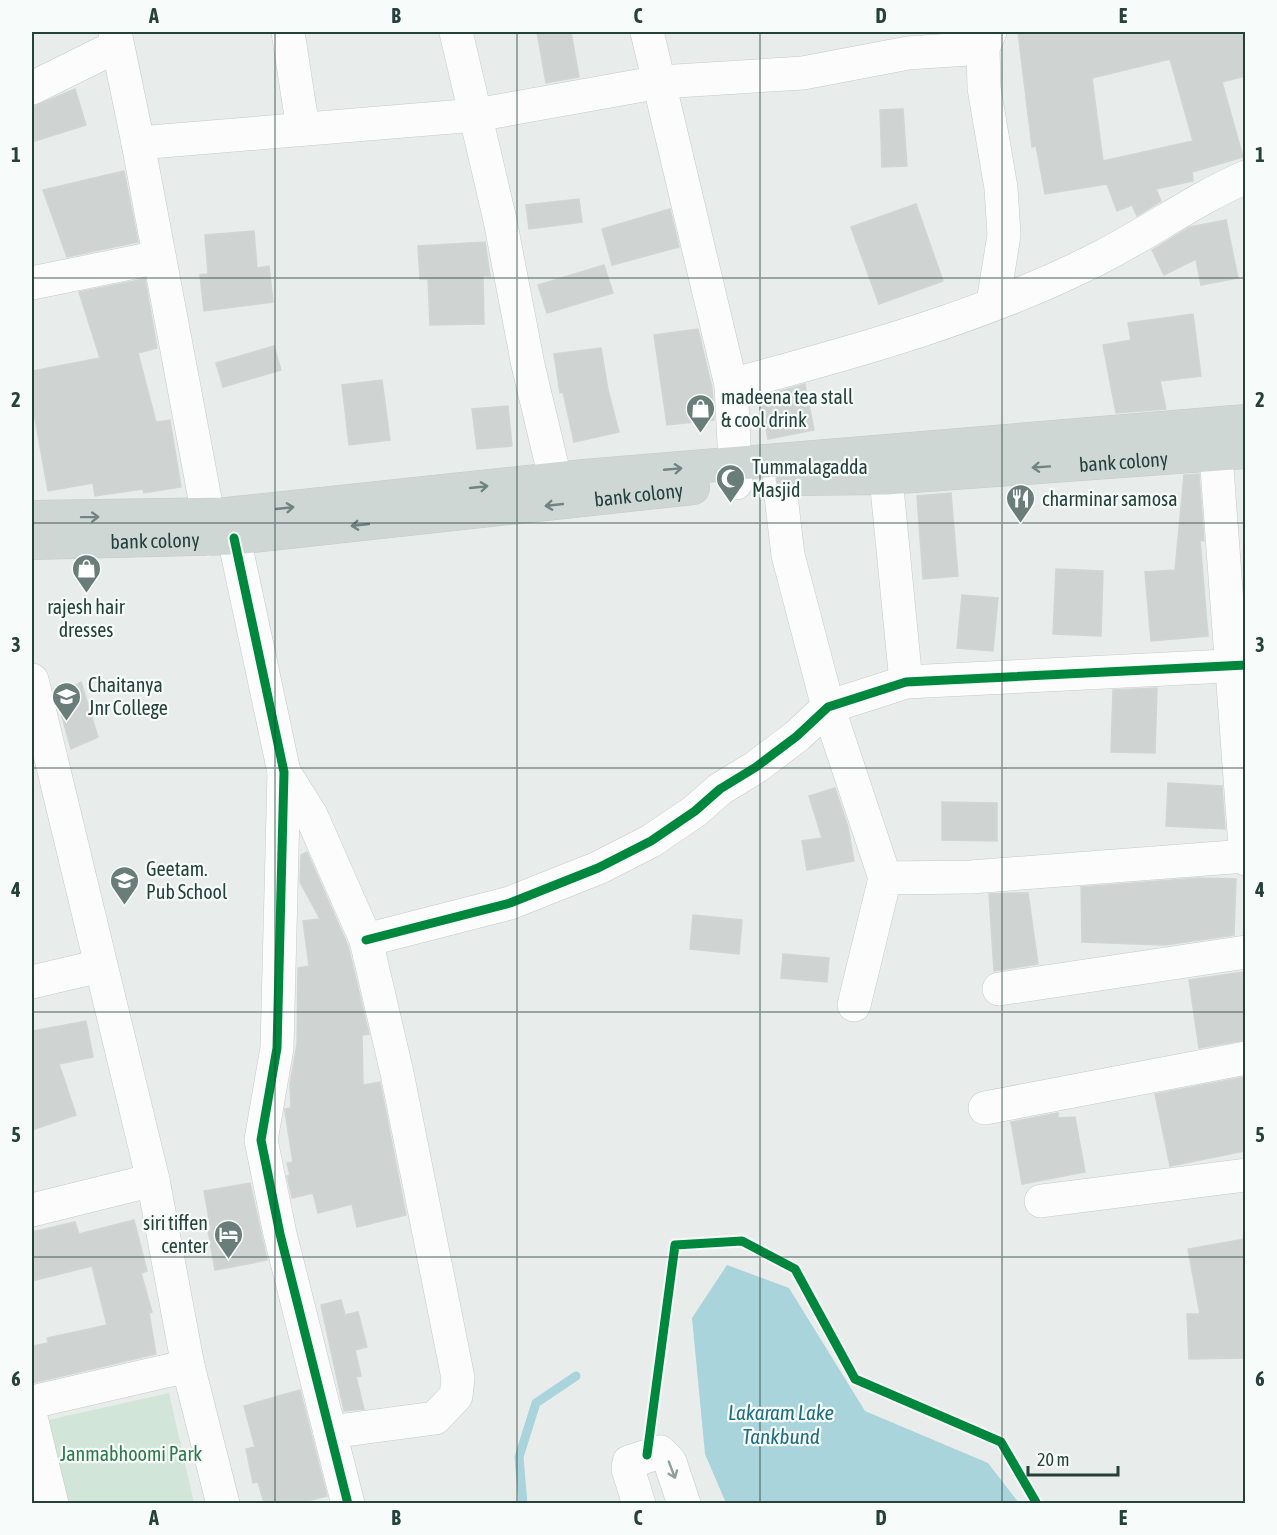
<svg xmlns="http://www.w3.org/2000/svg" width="1277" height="1535" viewBox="0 0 1277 1535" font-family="'Asap Condensed',sans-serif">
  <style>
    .green { fill: #d1e6d8 }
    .water { fill: #a9d4db }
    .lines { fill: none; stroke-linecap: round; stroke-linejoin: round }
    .stream { stroke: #a9d4db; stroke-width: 9 }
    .building { fill: #cfd4d2; stroke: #d1d6d4; stroke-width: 1.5; fill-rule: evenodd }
    .minor-casing { stroke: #c5cac8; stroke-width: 34 }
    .major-casing { stroke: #c3ccc9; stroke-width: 34 }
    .minor { stroke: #fcfcfc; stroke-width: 33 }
    .major { stroke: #cfd7d5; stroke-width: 33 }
    .cycleway-casing { stroke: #f7fbf9; stroke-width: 13 }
    .cycleway { stroke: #00873e; stroke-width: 9 }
    .oneway { stroke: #718580 }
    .oneway2 { stroke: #909f9b }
    .grid { fill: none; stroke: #24423a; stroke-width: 1.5; stroke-opacity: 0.55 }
    .labels { text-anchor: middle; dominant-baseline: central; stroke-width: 4.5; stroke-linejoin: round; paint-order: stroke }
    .poi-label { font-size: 20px; fill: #24423a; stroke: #f7fbf9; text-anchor: start }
    .street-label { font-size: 20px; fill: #24423a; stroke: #f7fbf9 }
    .park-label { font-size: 20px; fill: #2d7a4b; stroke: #f7fbf9 }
    .water-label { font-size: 21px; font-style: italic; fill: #1c6f80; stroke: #f7fbf9 }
    .neatline { fill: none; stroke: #24423a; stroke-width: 2 }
    .grid-label { font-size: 20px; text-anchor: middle; font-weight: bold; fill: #24423a }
  </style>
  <rect width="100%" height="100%" fill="#e8edeb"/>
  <path class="green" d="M169,1393L194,1503H57L39,1422Z"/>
  <path class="water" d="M727,1265L789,1288L865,1411L988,1463L1019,1503H726L705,1454L692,1318Z"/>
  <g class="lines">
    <path class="stream" d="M523,1504L519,1457L536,1403L576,1376"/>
  </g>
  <g class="building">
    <path d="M537,32H571L579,77L546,83Z"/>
    <path d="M1018,32H1243L1245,43V76L1222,82L1243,157L1192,172L1193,181L1156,189L1161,201L1137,216L1132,205L1117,211L1107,184L1045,194L1039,162L1041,161H1039L1036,146L1032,147ZM1170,59L1193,141L1103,161L1092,78Z"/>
    <path d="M75,89L86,125L32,142V107Z"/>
    <path d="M903,109L907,166L882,167L880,110Z"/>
    <path d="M124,171L138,242L67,257L43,190Z"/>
    <path d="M579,199L582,222L529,229L526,205Z"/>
    <path d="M916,204L943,281L879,304L851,227Z"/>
    <path d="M670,209L679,247L612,265L602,229Z"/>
    <path d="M1226,220L1238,278L1201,285L1196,259L1164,275L1152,250L1190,227Z"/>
    <path d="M254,231L257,268L269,266L273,302L204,311L200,275L208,274L205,235Z"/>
    <path d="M485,242L490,276H483L484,324L430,325L428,279H420L418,246Z"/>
    <path d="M604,265L613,293L547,313L538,285Z"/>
    <path d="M145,279L157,348L138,353L156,422L170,420L181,487L144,493L143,489L95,496L93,483L48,491L32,402V371L100,358L79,292Z"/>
    <path d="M1193,314L1201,376L1160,381L1166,409L1116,413L1103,345L1131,340L1128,323Z"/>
    <path d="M698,329L712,388L714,420L667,425L654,335Z"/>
    <path d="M274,346L281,370L223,387L216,363Z"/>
    <path d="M601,348L608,390L619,432L574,442L563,392L560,393L554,354Z"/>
    <path d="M382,380L390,440L349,445L342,385Z"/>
    <path d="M805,384L814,430L768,439L760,397Z"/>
    <path d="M508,406L512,446L477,449L472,409Z"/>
    <path d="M1199,474L1204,541L1200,540L1208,636L1151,641L1145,572L1175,570L1184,475Z"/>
    <path d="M951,493L958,576L923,579L917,496Z"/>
    <path d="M1056,569L1103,571L1101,636L1053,634Z"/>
    <path d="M962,595L998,598L993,651L957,648Z"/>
    <path d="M81,682L98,737L71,749L56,695Z"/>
    <path d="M1157,688L1155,753L1111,752L1113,690Z"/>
    <path d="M1168,783L1222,786L1225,829L1166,826Z"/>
    <path d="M835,788L848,827L854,861L807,870L802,841L822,838L809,796Z"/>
    <path d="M942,802L997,803V841L942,840Z"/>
    <path d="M307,852L348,946L369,1034L362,1035L363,1085L380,1082L406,1215L357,1227L352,1204L318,1213L313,1193L292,1198L287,1176L290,1175L287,1163L293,1162L285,1112V1109L291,1108L290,1084L297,1044L298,968L309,966L303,921L320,919L300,882L301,855Z"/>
    <path d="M1199,878L1236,879L1234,935L1165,945L1082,942L1081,887Z"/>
    <path d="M1014,893H1028L1038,964L994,971L989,894Z"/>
    <path d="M693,915L742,920L739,954L690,949Z"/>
    <path d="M783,954L829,958L827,982L781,978Z"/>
    <path d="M1242,972L1245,990V1040L1199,1048L1189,980Z"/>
    <path d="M86,1021L93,1057L59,1064L76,1115L32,1130V1031Z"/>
    <path d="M1245,1077V1151L1170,1166L1155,1094Z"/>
    <path d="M1058,1113V1118L1075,1117L1085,1172L1022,1184L1011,1122Z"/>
    <path d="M250,1183L267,1260L215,1270L208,1231L211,1230L204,1191Z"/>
    <path d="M134,1220L147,1271L141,1273L152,1312L149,1313L156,1354L32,1383V1346L48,1343L47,1338L107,1325L92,1266L32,1281V1232L75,1222L79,1234Z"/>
    <path d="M1245,1239V1358L1189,1359L1187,1314H1200L1188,1249Z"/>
    <path d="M341,1300L345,1315L358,1312L367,1347L355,1350L361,1376L356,1377L364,1409L344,1411L321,1305Z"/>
    <path d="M300,1390L327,1496L300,1503H264L258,1482L253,1483L246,1449L255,1447L244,1406Z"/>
  </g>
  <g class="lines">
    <defs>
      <g id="minor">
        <path d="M115,32L138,143L208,515L209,539"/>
        <path d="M288,32L303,129"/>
        <path d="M456,32L500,220L528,365L555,478"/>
        <path d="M647,32L731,385L736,483"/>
        <path d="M990,32L983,48L984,88L1001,188L1004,235L993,303"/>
        <path d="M32,88L117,46"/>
        <path d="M138,143L476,115L660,82L803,73L908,53L983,48"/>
        <path d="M32,283L159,257"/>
        <path d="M731,385C855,352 986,316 1101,257C1150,232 1195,199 1246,177"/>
        <path d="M1216,455L1246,859"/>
        <path d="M886,478L906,682"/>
        <path d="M779,479L788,555L828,707L885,878"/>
        <path d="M234,538L284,772L277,1048L261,1140L280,1234L348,1504"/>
        <path d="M32,680L153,1180L188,1366L223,1504"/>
        <path d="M284,772L311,815L366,940L397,1073L458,1378L456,1396L435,1418L330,1432"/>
        <path d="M366,940L510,903L598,868L651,841L695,811L720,789L756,767L797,736L828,707L906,682L1246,665"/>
        <path d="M32,982L100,966"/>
        <path d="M999,989L1246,952"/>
        <path d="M854,1005L885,878L971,877L1246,856"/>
        <path d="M985,1108L1246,1058"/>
        <path d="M1041,1201L1246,1175"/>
        <path d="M32,1210L153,1180"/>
        <path d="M32,1402L188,1366"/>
        <path d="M32,1421L52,1504"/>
        <path d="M639,1504L628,1469L629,1462L660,1452L670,1462L684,1504"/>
      </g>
      <g id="major">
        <path id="s1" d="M792,479L886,478L1246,452"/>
        <path d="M32,517L227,514L584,476L1246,421"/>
        <path id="s2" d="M32,543L234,538L693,488"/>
      </g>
    </defs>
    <use href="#minor" class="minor-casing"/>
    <use href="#major" class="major-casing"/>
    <use href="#minor" class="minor"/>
    <use href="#major" class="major"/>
    <defs>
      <g id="cycleway">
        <path d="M234,538L284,772L277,1048L261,1140L280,1234L348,1504"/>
        <path d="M366,940L510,903L598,868L651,841L695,811L720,789L756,767L797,736L828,707L906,682L1246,665"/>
        <path d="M647,1455L675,1245L742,1241L795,1269L855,1379L1001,1442L1037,1504"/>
      </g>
    </defs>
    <use href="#cycleway" class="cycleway-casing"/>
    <use href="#cycleway" class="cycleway"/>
  </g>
  <defs><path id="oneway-shaft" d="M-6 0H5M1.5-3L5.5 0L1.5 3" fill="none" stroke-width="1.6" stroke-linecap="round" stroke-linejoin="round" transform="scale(1.5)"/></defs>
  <g class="oneway">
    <use href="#oneway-shaft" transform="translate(1041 467) rotate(176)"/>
    <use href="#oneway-shaft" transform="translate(673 469) rotate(-5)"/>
    <use href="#oneway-shaft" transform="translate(479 487) rotate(-6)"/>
    <use href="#oneway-shaft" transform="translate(554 505) rotate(174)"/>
    <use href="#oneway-shaft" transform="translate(285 508) rotate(-6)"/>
    <use href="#oneway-shaft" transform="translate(90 517) rotate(-1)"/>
    <use href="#oneway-shaft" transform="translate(360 525) rotate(174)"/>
  </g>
  <use class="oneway2" href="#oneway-shaft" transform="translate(672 1470) rotate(69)"/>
  <path class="grid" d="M275,32V1504M517,32V1504M760,32V1504M1002,32V1504M32,278H1246M32,523H1246M32,768H1246M32,1012H1246M32,1257H1246"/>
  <defs>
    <symbol id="shop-pin" viewBox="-11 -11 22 30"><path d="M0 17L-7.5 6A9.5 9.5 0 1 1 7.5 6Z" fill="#697e78" stroke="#f7fbf9"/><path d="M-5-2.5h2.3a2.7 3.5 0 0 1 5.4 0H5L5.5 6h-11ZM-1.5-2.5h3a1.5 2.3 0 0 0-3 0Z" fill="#fff"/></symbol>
    <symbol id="mosque-pin" viewBox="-11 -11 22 30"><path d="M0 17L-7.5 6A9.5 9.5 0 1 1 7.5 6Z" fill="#697e78" stroke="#f7fbf9"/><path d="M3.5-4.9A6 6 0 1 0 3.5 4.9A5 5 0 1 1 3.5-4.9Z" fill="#fff"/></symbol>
    <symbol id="restaurant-pin" viewBox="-11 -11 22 30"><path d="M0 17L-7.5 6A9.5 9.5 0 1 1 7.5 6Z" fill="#697e78" stroke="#f7fbf9"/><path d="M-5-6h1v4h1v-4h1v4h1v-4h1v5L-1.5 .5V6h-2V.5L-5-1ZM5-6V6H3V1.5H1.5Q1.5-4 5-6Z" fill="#fff"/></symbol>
    <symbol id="university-pin" viewBox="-11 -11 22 30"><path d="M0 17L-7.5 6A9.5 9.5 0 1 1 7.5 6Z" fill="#697e78" stroke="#f7fbf9"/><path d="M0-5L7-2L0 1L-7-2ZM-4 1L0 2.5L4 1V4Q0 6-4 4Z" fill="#fff"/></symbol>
    <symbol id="school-pin" viewBox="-11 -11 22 30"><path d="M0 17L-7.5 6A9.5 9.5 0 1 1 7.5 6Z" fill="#697e78" stroke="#f7fbf9"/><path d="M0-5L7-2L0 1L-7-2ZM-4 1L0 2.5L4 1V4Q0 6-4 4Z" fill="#fff"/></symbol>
    <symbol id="hotel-pin" viewBox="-11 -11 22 30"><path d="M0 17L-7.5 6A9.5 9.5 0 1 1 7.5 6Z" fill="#697e78" stroke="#f7fbf9"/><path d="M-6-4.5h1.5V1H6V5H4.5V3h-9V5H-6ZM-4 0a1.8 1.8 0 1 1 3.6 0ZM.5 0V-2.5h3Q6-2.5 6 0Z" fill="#fff"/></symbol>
  </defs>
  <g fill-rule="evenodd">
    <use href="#shop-pin" x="684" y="392" width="33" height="45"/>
    <use href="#mosque-pin" x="714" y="462" width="33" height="45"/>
    <use href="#restaurant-pin" x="1004" y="482" width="33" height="45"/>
    <use href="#shop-pin" x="70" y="552" width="33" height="45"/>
    <use href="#university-pin" x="50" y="680" width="33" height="45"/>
    <use href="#school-pin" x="108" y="864" width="33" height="45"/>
    <use href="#hotel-pin" x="212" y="1218" width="33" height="45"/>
  </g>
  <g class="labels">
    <g class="poi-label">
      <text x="721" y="396">madeena tea stall<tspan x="721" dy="23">&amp; cool drink</tspan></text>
      <text x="752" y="466">Tummalagadda<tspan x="752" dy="23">Masjid</tspan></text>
      <text x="1042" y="498">charminar samosa</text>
      <text x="86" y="606" text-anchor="middle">rajesh hair<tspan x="86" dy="23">dresses</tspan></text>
      <text x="88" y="684">Chaitanya<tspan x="88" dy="23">Jnr College</tspan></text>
      <text x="146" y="868">Geetam.<tspan x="146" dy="23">Pub School</tspan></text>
      <text x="208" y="1222" text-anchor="end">siri tiffen<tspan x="208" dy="23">center</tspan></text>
    </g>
    <g class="street-label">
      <text stroke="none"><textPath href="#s1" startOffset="332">bank colony</textPath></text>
      <text stroke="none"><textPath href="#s2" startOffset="609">bank colony</textPath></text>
      <text stroke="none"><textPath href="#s2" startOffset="123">bank colony</textPath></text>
    </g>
    <g class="park-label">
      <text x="131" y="1453">Janmabhoomi Park</text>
    </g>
    <g class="water-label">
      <text x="781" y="1412">Lakaram Lake<tspan x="781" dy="24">Tankbund</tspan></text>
    </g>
  </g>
  <rect width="1277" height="1535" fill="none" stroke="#f7fbf9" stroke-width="66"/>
  <path d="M1028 1466v9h90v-9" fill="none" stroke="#24423a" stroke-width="3"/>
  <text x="1037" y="1466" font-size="18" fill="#24423a" stroke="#f7fbf9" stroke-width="4.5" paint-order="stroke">20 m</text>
  <rect x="33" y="33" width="1211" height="1469" class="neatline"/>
  <g class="grid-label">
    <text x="154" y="23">A</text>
    <text x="396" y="23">B</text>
    <text x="638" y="23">C</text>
    <text x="881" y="23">D</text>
    <text x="1123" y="23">E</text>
    <text x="16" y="162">1</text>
    <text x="1260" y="162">1</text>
    <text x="16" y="407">2</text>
    <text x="1260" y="407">2</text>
    <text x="16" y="652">3</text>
    <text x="1260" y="652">3</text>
    <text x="16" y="897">4</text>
    <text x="1260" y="897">4</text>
    <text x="16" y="1142">5</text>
    <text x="1260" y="1142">5</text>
    <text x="16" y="1386">6</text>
    <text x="1260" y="1386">6</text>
    <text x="154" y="1525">A</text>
    <text x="396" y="1525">B</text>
    <text x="638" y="1525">C</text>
    <text x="881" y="1525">D</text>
    <text x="1123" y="1525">E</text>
  </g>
</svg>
